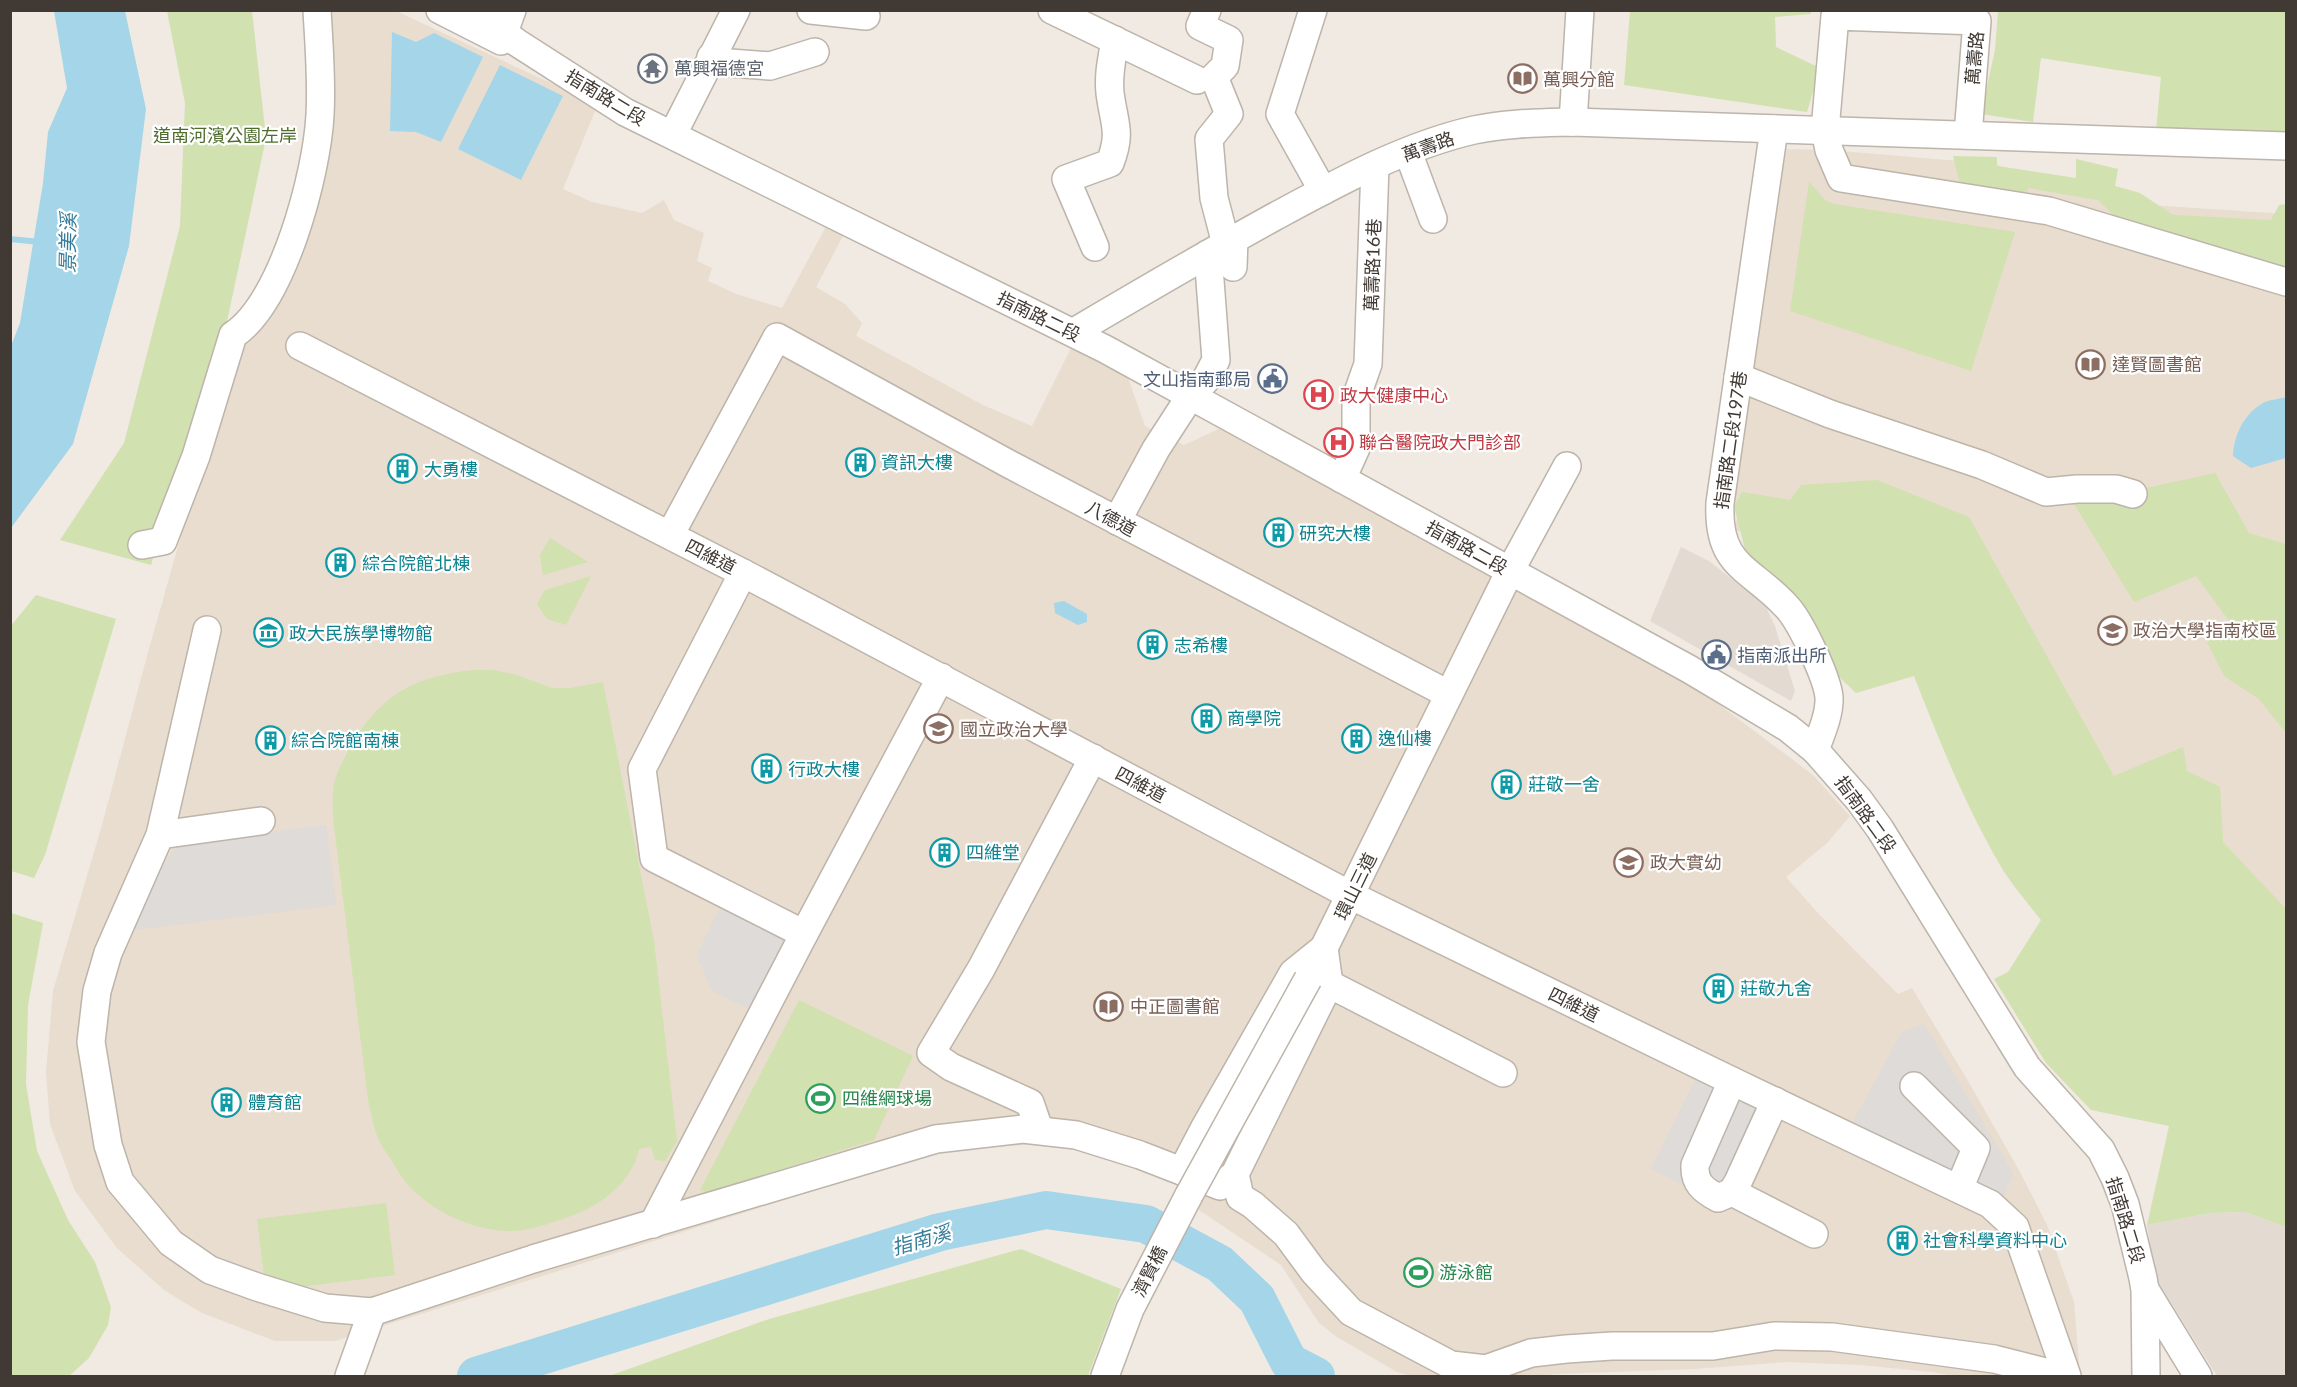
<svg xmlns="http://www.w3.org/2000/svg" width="2297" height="1387" viewBox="0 0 2297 1387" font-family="Lato,'Noto Sans TC',sans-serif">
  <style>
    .residential { fill: #e3dbd2 }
    .education { fill: #e8ddce }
    .green { fill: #d1e1af }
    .parking { fill: #dedbd8 }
    .water { fill: #a4d5e8 }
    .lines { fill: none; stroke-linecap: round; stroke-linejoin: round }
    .stream { stroke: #a4d5e8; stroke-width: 6 }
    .river { stroke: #a4d5e8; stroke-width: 38 }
    .minor-casing { stroke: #bdb4aa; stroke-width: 30 }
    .minor { stroke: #fff; stroke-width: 27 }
    .minor-bridge-casing { stroke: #bdb4aa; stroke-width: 30; stroke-linecap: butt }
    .minor-bridge { stroke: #fff; stroke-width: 27 }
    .labels { text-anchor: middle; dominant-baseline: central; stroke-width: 4.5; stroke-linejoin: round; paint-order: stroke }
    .street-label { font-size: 18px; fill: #413a34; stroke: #fff }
    .worship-label { font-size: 18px; fill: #5b616d; stroke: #fff; text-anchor: start }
    .education-label { font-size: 18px; fill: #785e54; stroke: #fff; text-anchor: start }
    .park-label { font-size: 18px; fill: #4e6c2e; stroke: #fff }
    .service-label { font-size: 18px; fill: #4e5e75; stroke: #fff; text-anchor: end }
    .health-label { font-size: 18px; fill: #be3a42; stroke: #fff; text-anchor: start }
    .culture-label { font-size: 18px; fill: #0d838f; stroke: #fff; text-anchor: start }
    .leisure-label { font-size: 18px; fill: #27864d; stroke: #fff; text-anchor: start }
    .water-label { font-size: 20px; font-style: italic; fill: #377d9a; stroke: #fff }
  </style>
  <rect width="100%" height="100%" fill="#f0eae3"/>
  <g class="residential">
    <path d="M1681,547L1709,561L1765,605L1775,626L1795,691L1791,701L1650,621Z"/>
    <path d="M2245,1212L2286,1227V1376H2217L2155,1277L2147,1225L2211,1213Z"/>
  </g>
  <g class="education">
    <path d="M306,11H396L570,92L597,106L563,189L592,202L642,213L664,200L674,220L704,233L697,261L712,268L708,281L736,294L782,308L828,223L845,232L816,287L845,304L862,323L856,336L983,405L1032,426L1071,348L1128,378L1145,426L1184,445L1223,427L1689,682L1813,775L1850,816L1827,843L1786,877L1816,911L1898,994L1912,988L1968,1081L2020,1172L2047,1225L2074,1302L2080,1376H1954L1932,1372L1860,1365L1787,1362L1694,1369L1554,1374L1546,1376H1411L1397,1372L1337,1337L1319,1323L1281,1265L1196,1208L1205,1191L1088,1149L1042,1144L944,1150L335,1341H275L202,1313L164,1290L117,1248L75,1191L50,1124L46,1072L53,991L102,825L147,656L217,409L286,231L311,122Z"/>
    <path d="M1780,149L1829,150L1993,164L2149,205L2286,214V1090L1964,685L1751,533L1733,530L1740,511L1729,500Z"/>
  </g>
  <g class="green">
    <path d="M167,11H252L266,138L225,331L151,565L60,540L124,443L180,226L185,103Z"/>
    <path d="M1630,11H1811V14L1775,17L1776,47L1820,68L1807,112L1624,85Z"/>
    <path d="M1998,11H2286V138L2156,131L2161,77L2041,58L2033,122L1981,114L1995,50Z"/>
    <path d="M1953,156L1997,157V166L2076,178V159L2118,169L2115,186L2140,193L2173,215L2271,220L2279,205L2286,204V267L2114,216L2098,200L2028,188L2026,198L1960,184Z"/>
    <path d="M1809,182L1825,200L1834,204L2015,232L1971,371L1790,311Z"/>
    <path d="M2215,473L2249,533L2286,544V733L2259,699L2224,676L2207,642L2230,622L2196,576L2134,602L2070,497L2119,494Z"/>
    <path d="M1877,480L1969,517L2114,776L2183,747L2187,771L2220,787L2223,842L2286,909V1227L2245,1212L2211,1213L2147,1225L2169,1126L2091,1110L2046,1063L1994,979L2008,972L2041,920C2027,902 2011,884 2000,865C1965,805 1939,740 1914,676L1856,693L1833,671L1746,553L1734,507L1742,492L1790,500L1801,485Z"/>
    <path d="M550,538L588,562L543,575L540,555Z"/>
    <path d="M591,576L566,625L547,619L537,604L545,590Z"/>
    <path d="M36,595L116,619L45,855L34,878L11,871L10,627Z"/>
    <path d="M473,670H493L514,674L552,688H571L603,682L654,941L677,1141L665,1161L655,1160L651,1147L639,1149C632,1182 602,1205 571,1216C553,1222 533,1230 514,1231C479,1232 439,1215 414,1191C404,1182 397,1169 390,1158C384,1150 378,1139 375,1130C372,1120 370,1109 368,1099L334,826C333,812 331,794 335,780C338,769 345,758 350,747C380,695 415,676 473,670Z"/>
    <path d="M11,913L43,923L28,1005L26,1084L37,1151L68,1220L95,1262L111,1307L108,1325L89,1358L69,1376H11Z"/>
    <path d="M799,1000L913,1056L874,1140L707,1193L700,1190Z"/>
    <path d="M386,1203L395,1275L266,1291L257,1219Z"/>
    <path d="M1021,1249L1121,1289L1088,1376H609L769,1319Z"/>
  </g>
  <g class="parking">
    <path d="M326,825L336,905L134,930L145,889L179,843Z"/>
    <path d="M721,905L786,939L751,1010L712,991L697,955Z"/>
    <path d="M1924,1024L2013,1173L2004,1197L1853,1122L1902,1032Z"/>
    <path d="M1697,1076L1775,1114L1728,1207L1651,1169Z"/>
  </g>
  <g class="water">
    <path d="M54,11H125L146,109L129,246L73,444L11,528V346L20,323L43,183L48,132L67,88Z"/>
    <path d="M392,32L416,42L434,33L483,57L441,142L416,132L390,131Z"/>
    <path d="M500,65L563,96L521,180L458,149Z"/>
    <path d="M2286,397V458L2251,468L2233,456C2234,435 2244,414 2263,403C2269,400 2279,399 2286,397Z"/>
    <path d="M1064,601L1087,614V622L1078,625L1055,613L1054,603Z"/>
  </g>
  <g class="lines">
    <path class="stream" d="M10,239L40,242"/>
    <path class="river" d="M476,1376L940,1232L1046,1210L1146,1224L1220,1264L1257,1299L1289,1362L1316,1376"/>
    <defs>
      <g id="minor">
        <path d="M440,10L501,41L512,10"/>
        <path d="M472,10L516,42L625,112L1105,349L1689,669L1788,728L1815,750L1859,800L1880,829L2027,1067L2101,1150L2115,1178L2125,1204L2143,1278L2145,1290L2146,1376"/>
        <path d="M811,10L866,16"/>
        <path d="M1052,10L1197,80"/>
        <path d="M1207,10L1200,26L1229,40L1225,66L1214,77L1229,114L1209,139L1214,198L1226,244"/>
        <path d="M1313,10L1280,114L1323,191"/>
        <path d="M711,57L730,63L770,66L815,52"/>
        <path d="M1573,122L1580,10"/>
        <path d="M1774,129L1720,503C1717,567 1750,567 1786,606C1800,620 1827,677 1829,697C1830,714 1821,734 1815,750"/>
        <path d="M673,134L736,10"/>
        <path d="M1968,135L1977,21L1835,16L1825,130L1829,150L1841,178L2049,211L2286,282"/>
        <path d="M1408,152L1433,219"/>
        <path d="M1095,247L1066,179L1110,163C1122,132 1114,124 1110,93C1108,75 1112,58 1115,40"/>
        <path d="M1233,267L1234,239"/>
        <path d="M1074,332C1140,293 1207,254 1274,217C1337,183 1404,146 1474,130C1506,123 1540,123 1573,122L2286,146"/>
        <path d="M300,346L743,573L1350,895L1732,1081L1990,1204L2015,1227L2067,1376"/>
        <path d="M1738,377L1830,414L1982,465L2046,492L2077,489H2116L2133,494"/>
        <path d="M1342,479L1356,448V398L1368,364L1375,166"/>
        <path d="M1117,521L1156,449L1191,395L1205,381L1216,360L1208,254"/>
        <path d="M670,535L777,337L1009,464L1448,694"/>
        <path d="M142,545L163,541L196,456L233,335C283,303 317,173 320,115C322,80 319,45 317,10"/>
        <path d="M743,573L642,769L654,858L804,934"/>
        <path d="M207,630L160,835L108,953L97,991L91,1042L108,1145L120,1182L171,1243L210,1270L257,1287L325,1308L372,1312L533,1259L936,1139L1023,1129L1076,1135L1140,1155L1220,1186L1235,1174L1329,984L1324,948"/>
        <path d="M160,835L261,821"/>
        <path d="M1317,962L1510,571L1567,466"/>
        <path d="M1329,984L1503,1073"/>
        <path d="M1732,1081L1695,1165C1694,1183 1703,1190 1718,1198L1732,1192L1738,1182L1775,1101"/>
        <path d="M1914,1086L1976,1148L1959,1189"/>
        <path d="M1039,1129L1030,1103L951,1067L931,1053L981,969L1093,758"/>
        <path d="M1182,1171L1204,1129L1293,973L1324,948"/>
        <path d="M1235,1174L1240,1197L1253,1205L1286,1234L1314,1272L1351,1312L1451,1365L1486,1369L1531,1353L1566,1349L1612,1346H1713L1774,1336L1832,1337L1994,1359L2061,1376"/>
        <path d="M1732,1192L1814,1234"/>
        <path d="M653,1224L804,934L941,677"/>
        <path d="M2146,1291L2198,1376"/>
        <path d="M349,1376L372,1312"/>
        <path d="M1105,1376L1130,1309L1189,1195"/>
      </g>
    </defs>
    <use href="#minor" class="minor-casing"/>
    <use href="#minor" class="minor"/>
    <defs>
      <path id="minor-bridge" d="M1189,1195L1308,979"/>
    </defs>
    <use href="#minor-bridge" class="minor-bridge-casing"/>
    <use href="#minor-bridge" class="minor-bridge"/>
  </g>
  <defs>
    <symbol id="temple-ring" viewBox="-11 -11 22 22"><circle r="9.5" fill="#fff" stroke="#6b7280" stroke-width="1.5"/><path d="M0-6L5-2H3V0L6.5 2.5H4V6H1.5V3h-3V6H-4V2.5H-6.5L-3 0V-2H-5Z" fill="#6b7280"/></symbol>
    <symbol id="library-ring" viewBox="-11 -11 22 22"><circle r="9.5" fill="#fff" stroke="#8d6e63" stroke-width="1.5"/><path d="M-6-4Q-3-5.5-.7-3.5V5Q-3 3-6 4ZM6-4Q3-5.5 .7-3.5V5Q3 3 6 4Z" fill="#8d6e63"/></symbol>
    <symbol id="civic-ring" viewBox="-11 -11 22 22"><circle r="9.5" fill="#fff" stroke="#5c6f8a" stroke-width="1.5"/><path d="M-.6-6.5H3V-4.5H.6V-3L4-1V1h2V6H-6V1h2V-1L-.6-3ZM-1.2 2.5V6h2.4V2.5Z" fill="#5c6f8a"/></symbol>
    <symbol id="hospital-ring" viewBox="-11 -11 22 22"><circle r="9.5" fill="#fff" stroke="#e0444e" stroke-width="1.5"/><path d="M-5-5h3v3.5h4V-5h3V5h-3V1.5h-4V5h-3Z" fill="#e0444e"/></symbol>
    <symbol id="building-ring" viewBox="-11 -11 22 22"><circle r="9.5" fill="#fff" stroke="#0f9aa8" stroke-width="1.5"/><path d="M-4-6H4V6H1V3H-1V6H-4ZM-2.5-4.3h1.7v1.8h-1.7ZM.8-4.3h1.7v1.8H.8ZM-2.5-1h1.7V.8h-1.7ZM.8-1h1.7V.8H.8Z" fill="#0f9aa8"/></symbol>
    <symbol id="university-ring" viewBox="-11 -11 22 22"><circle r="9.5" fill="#fff" stroke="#8d6e63" stroke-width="1.5"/><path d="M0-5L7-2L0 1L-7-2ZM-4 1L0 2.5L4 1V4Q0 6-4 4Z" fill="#8d6e63"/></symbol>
    <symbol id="museum-ring" viewBox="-11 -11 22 22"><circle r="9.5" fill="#fff" stroke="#0f9aa8" stroke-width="1.5"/><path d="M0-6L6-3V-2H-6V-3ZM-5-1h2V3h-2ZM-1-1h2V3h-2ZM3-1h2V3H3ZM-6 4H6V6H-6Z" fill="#0f9aa8"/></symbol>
    <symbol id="school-ring" viewBox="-11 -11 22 22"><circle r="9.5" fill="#fff" stroke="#8d6e63" stroke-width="1.5"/><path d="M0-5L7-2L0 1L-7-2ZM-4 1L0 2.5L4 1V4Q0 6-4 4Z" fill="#8d6e63"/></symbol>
    <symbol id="stadium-ring" viewBox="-11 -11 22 22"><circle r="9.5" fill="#fff" stroke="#2e9e5b" stroke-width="1.5"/><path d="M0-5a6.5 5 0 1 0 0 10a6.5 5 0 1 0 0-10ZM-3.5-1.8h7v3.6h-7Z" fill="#2e9e5b"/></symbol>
  </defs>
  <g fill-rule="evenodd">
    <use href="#temple-ring" x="636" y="52" width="33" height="33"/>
    <use href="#library-ring" x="1506" y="62" width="33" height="33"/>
    <use href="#library-ring" x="2074" y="348" width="33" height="33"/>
    <use href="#civic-ring" x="1256" y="362" width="33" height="33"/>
    <use href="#hospital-ring" x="1302" y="378" width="33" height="33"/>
    <use href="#hospital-ring" x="1322" y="426" width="33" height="33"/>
    <use href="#building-ring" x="844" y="446" width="33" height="33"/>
    <use href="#building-ring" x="386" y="452" width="33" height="33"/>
    <use href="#building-ring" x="1262" y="516" width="33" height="33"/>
    <use href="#building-ring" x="324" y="546" width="33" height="33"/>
    <use href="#university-ring" x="2096" y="614" width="33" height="33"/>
    <use href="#museum-ring" x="252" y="616" width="33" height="33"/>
    <use href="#building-ring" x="1136" y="628" width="33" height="33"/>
    <use href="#civic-ring" x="1700" y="638" width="33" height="33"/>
    <use href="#building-ring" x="1190" y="702" width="33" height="33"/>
    <use href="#university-ring" x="922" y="712" width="33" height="33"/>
    <use href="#building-ring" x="1340" y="722" width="33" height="33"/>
    <use href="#building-ring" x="254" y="724" width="33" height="33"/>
    <use href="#building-ring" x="750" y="752" width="33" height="33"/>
    <use href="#building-ring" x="1490" y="768" width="33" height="33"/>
    <use href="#building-ring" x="928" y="836" width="33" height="33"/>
    <use href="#school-ring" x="1612" y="846" width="33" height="33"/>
    <use href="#building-ring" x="1702" y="972" width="33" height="33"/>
    <use href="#library-ring" x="1092" y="990" width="33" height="33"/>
    <use href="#stadium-ring" x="804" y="1082" width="33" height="33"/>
    <use href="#building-ring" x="210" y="1086" width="33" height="33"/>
    <use href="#building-ring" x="1886" y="1224" width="33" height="33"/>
    <use href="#stadium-ring" x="1402" y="1256" width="33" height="33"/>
  </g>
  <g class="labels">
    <g class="street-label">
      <text transform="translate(1974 58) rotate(-85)">萬壽路</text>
      <text transform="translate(606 97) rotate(31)">指南路二段</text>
      <text transform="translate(1428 146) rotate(-20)">萬壽路</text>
      <text transform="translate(1372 265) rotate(-88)">萬壽路16巷</text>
      <text transform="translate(1039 316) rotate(26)">指南路二段</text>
      <text transform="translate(1730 440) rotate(-82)">指南路二段197巷</text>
      <text transform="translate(1111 518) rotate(28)">八德道</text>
      <text transform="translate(1467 547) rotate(29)">指南路二段</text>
      <text transform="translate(711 556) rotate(27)">四維道</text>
      <text transform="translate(1141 784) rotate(28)">四維道</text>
      <text transform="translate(1866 814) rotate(54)">指南路二段</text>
      <text transform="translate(1355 886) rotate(-64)">環山三道</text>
      <text transform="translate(1574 1004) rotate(26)">四維道</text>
      <text transform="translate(2126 1220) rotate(73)">指南路二段</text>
      <text transform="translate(1149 1271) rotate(-63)">濟賢橋</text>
    </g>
    <g class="worship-label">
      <text x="674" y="68">萬興福德宮</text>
    </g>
    <g class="education-label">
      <text x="1543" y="79">萬興分館</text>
      <text x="2112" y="364">達賢圖書館</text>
      <text x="2133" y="630">政治大學指南校區</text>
      <text x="960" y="729">國立政治大學</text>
      <text x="1650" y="862">政大實幼</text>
      <text x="1130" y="1006">中正圖書館</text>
    </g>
    <g class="park-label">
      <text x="225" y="135">道南河濱公園左岸</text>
    </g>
    <g class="service-label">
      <text x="1251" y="379">文山指南郵局</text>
      <text x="1737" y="655" text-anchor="start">指南派出所</text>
    </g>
    <g class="health-label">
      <text x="1340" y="395">政大健康中心</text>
      <text x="1359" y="442">聯合醫院政大門診部</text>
    </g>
    <g class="culture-label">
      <text x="881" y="462">資訊大樓</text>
      <text x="424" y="469">大勇樓</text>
      <text x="1299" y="533">研究大樓</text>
      <text x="362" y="563">綜合院館北棟</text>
      <text x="289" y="633">政大民族學博物館</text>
      <text x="1174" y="645">志希樓</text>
      <text x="1227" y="718">商學院</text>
      <text x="1378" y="738">逸仙樓</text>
      <text x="291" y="740">綜合院館南棟</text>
      <text x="788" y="769">行政大樓</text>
      <text x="1528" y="784">莊敬一舍</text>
      <text x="966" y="852">四維堂</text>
      <text x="1740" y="988">莊敬九舍</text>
      <text x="248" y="1102">體育館</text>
      <text x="1923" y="1240">社會科學資料中心</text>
    </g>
    <g class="leisure-label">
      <text x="842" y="1098">四維網球場</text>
      <text x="1439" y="1272">游泳館</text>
    </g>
    <g class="water-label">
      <text transform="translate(67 243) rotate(-89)">景美溪</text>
      <text transform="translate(921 1239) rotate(-16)">指南溪</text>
    </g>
  </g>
  <rect width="2297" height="1387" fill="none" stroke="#413a34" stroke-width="24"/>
</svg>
